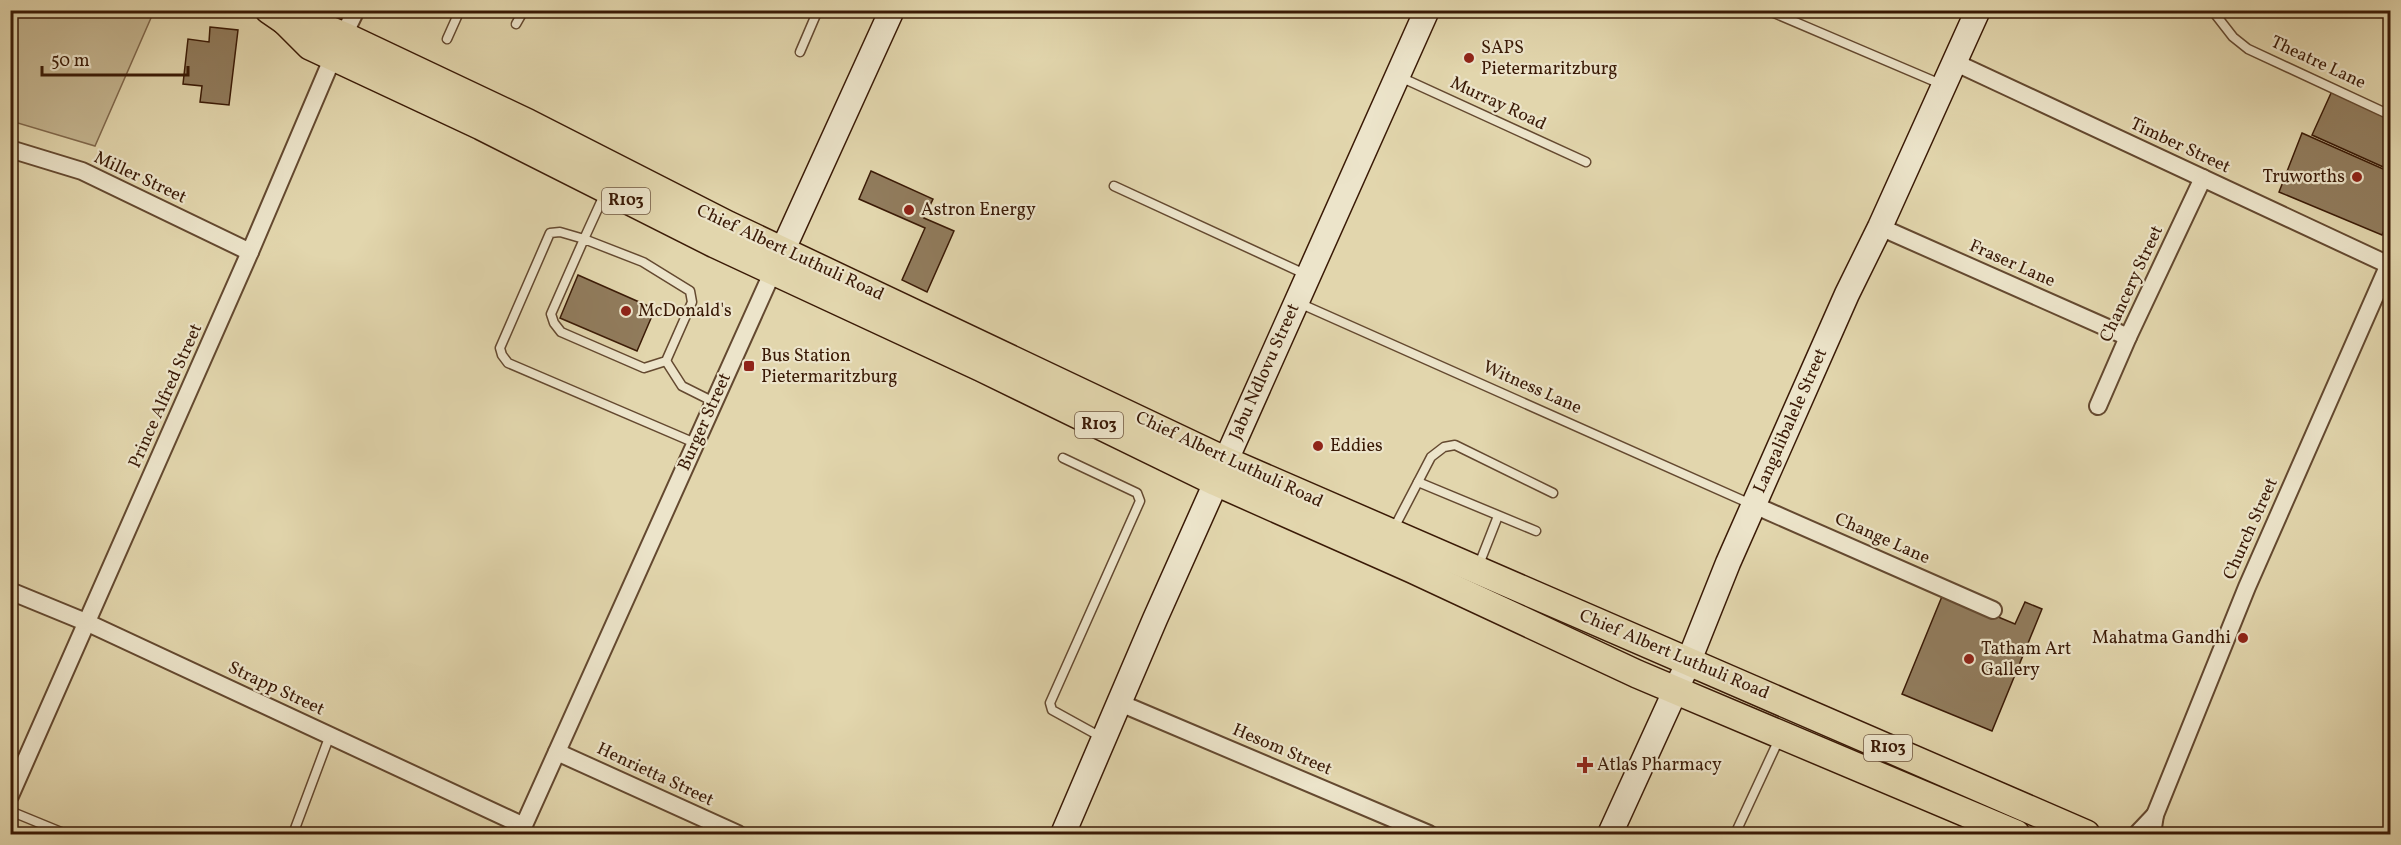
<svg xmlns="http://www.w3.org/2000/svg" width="2401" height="845" viewBox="0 0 2401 845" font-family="Vollkorn,serif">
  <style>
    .green { fill: #c5b691; stroke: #80684c; stroke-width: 1.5 }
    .building { fill: #917c5d; stroke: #3a1a06; stroke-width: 1.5 }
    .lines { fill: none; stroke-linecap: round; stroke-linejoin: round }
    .lane-casing { stroke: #644930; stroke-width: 11 }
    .street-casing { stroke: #644930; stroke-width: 20 }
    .secondary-casing { stroke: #3a1a06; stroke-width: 27 }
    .primary-casing { stroke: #3a1a06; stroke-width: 30 }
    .lane { stroke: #ece4ca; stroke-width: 8 }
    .street { stroke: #ece4ca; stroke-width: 16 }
    .secondary { stroke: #ece4ca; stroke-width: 24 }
    .primary { stroke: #e2d6ad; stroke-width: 27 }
    .poi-dot { fill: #8f2418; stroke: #ece4ca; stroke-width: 2 }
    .labels { text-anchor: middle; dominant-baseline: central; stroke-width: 4.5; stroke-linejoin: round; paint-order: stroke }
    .shield { fill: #ece4ca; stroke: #6f5741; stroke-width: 1.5 }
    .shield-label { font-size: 16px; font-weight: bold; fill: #3a1a06 }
    .poi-label { font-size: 18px; fill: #3a1a06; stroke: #ece4ca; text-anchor: start }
    .street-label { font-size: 18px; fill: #3a1a06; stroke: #ece4ca }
  </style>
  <rect width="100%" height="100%" fill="#e2d6ad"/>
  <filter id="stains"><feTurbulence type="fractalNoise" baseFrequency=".00333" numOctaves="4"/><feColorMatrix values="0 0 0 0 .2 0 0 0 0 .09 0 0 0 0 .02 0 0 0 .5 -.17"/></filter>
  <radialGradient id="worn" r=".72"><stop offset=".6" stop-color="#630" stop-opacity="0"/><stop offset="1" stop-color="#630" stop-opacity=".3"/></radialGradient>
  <path class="green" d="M10,11H154L95,146L11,121Z"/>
  <g class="building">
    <path d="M210,27L238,30L229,105L200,102L202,86L183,84L188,39L209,42Z"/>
    <path d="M2332,91L2390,117V170L2312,135Z"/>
    <path d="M2302,133L2390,172V216L2382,235L2279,192Z"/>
    <path d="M871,171L933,199L924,218L954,231L927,292L902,280L925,228L859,199Z"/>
    <path d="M578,275L655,309L637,351L560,318Z"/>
    <path d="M1943,594L2015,624L2025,602L2042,609L1992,731L1902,694Z"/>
  </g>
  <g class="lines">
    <defs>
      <g id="lane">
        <path d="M1767,10L1943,85"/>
        <path d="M2212,10L2233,37L2248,49L2390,115"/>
        <path d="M516,24L524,10"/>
        <path d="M447,39L460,10"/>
        <path d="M800,52L818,10"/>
        <path d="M1398,76L1586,162"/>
        <path d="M1114,186L1307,275"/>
        <path d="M605,193L584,239L560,232L550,233L500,348L502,355L508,363L695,443"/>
        <path d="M584,239L643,262L690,291L692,302L666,361L644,368L561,332L554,323L551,314Z"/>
        <path d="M1299,303L1753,505"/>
        <path d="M666,361L682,386L714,402"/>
        <path d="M1063,458L1137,493L1140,501L1050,703L1052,710L1101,737"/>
        <path d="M1418,482L1536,531"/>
        <path d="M1393,530L1431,457L1444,447L1455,445L1553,493"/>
        <path d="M1478,567L1498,516"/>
        <path d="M10,811L66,834"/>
        <path d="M293,834L330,735"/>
        <path d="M1735,834L1780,737"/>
      </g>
      <g id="street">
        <path d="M1954,62L2389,265"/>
        <path d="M10,149L82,171L250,252"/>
        <path d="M1880,227L2128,337"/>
        <path d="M2098,406L2128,337L2203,178"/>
        <path d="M1754,505L1993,610"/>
        <path d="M10,591L88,623L524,826"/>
        <path d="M1120,703L1429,834"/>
        <path d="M557,752L738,834"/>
        <path d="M10,796L250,252L333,57L356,10"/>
        <path d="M520,834L773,271"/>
        <path d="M2137,834L2155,815"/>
        <path d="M2152,834L2155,815L2247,587L2390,262"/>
      </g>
      <g id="secondary">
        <path d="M775,267L892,10"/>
        <path d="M1063,834L1155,619L1427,10"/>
        <path d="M1610,834L1688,663L1728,563L1847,294L1880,227L1978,10"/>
      </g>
      <g id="primary">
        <path d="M269,10L285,21L310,46L481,126L715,244L982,368L1216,482L1412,569L1637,674L2016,834"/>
        <path d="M285,21L317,25L344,36L528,123L728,225L1226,461L2086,834"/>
      </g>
    </defs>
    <use href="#lane" class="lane-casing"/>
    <use href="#street" class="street-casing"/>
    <use href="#secondary" class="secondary-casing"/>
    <use href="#primary" class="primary-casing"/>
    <use href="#lane" class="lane"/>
    <use href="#street" class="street"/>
    <use href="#secondary" class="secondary"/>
    <use href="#primary" class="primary"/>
  </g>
  <g class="poi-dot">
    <circle cx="1469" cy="58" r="6"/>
    <circle cx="2357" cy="177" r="6"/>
    <circle cx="909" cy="210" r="6"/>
    <circle cx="626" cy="311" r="6"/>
    <rect x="743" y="360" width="12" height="12" rx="3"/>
    <circle cx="1318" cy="446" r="6"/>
    <circle cx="2243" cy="638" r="6"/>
    <circle cx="1969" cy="659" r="6"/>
    <path d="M1582 756h6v6h6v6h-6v6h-6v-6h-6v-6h6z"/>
  </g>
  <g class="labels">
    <g class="shield">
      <rect x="602" y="188" width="48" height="26" rx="4.5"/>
      <rect x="1075" y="412" width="48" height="26" rx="4.5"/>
      <rect x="1864" y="735" width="48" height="26" rx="4.5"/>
    </g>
    <g class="shield-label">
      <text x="626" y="201">R103</text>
      <text x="1099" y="425">R103</text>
      <text x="1888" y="748">R103</text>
    </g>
    <g class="poi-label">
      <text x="1481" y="48">SAPS<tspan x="1481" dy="21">Pietermaritzburg</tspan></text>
      <text x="2345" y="177" text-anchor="end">Truworths</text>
      <text x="921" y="210">Astron Energy</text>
      <text x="638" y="311">McDonald's</text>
      <text x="761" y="356">Bus Station<tspan x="761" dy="21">Pietermaritzburg</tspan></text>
      <text x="1330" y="446">Eddies</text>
      <text x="2231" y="638" text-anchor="end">Mahatma Gandhi</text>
      <text x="1981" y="649">Tatham Art<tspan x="1981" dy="21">Gallery</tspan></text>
      <text x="1597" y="765">Atlas Pharmacy</text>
    </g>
    <g class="street-label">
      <text transform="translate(2318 63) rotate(25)">Theatre Lane</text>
      <text transform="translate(1498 104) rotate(25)">Murray Road</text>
      <text transform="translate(2180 146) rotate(25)">Timber Street</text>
      <text transform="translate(140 178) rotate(25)">Miller Street</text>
      <text transform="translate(790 253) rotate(25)">Chief Albert Luthuli Road</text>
      <text transform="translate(2012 264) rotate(24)">Fraser Lane</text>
      <text transform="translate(2132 284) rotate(-65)">Chancery Street</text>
      <text transform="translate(1265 372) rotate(-66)">Jabu Ndlovu Street</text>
      <text transform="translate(1532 388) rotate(24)">Witness Lane</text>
      <text transform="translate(166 396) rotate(-66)">Prince Alfred Street</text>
      <text transform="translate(1791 421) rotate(-66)">Langalibalele Street</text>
      <text transform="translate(705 422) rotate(-66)">Burger Street</text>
      <text transform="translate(1229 460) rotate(25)">Chief Albert Luthuli Road</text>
      <text transform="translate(2251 529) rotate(-66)">Church Street</text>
      <text transform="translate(1882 539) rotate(24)">Change Lane</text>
      <text transform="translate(1674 655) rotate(23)">Chief Albert Luthuli Road</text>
      <text transform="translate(276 689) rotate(25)">Strapp Street</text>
      <text transform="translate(1282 750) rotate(23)">Hesom Street</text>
      <text transform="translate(655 775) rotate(25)">Henrietta Street</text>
    </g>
  </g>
  <rect width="2401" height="845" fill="none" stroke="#e2d6ad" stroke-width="36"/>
  <rect x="12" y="12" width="2377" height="821" fill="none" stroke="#3a1a06" stroke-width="3"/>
  <rect x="18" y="18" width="2365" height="809" fill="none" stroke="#3a1a06" stroke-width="1.5"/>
  <path d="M42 66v9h146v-9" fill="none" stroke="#3a1a06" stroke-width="3"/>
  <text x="51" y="66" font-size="18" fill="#3a1a06" stroke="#ece4ca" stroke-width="4.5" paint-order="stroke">50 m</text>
  <rect width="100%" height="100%" filter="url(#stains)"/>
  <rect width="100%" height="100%" fill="url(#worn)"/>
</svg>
